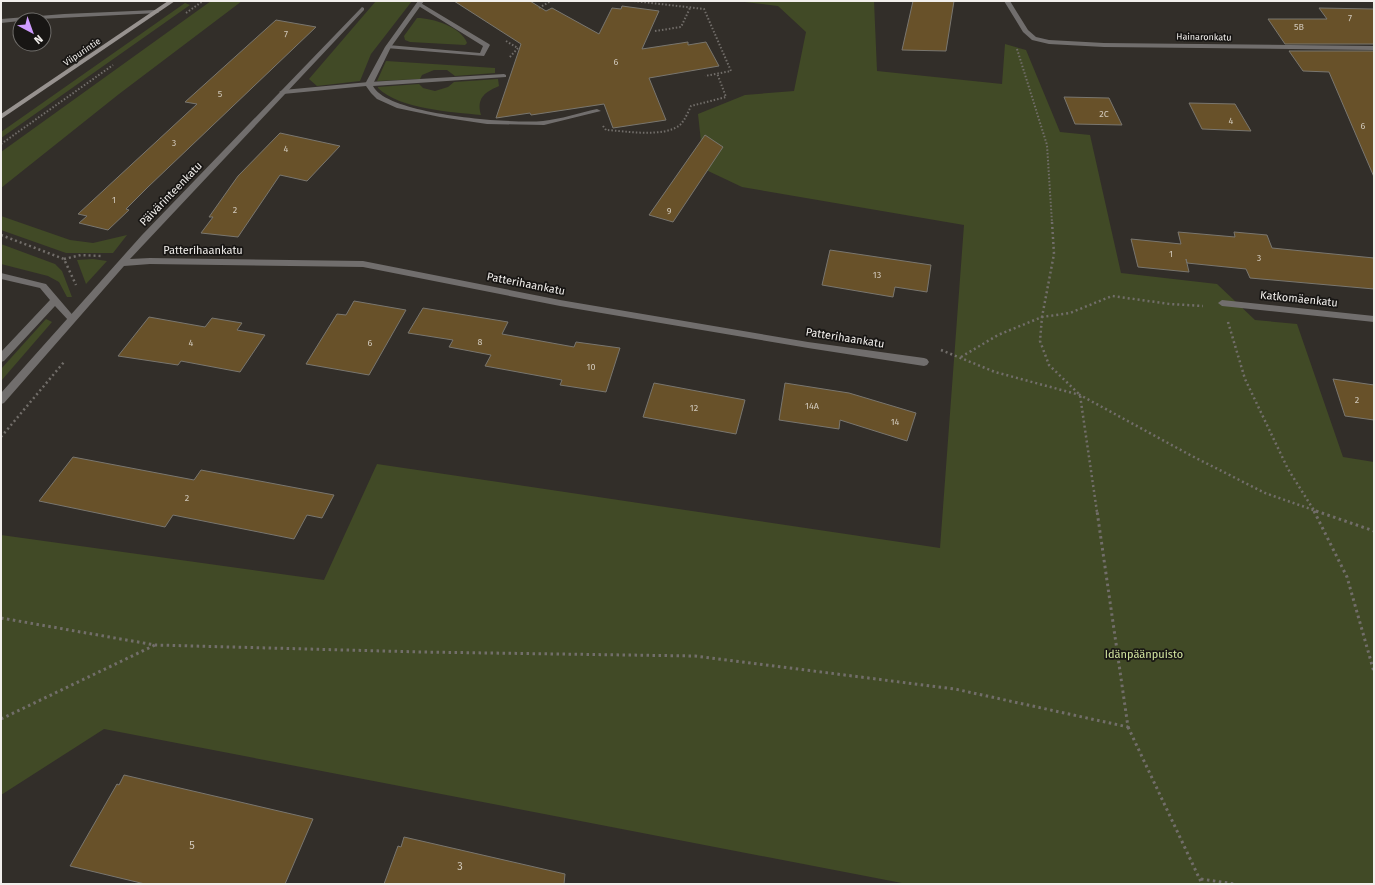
<svg xmlns="http://www.w3.org/2000/svg" width="1375" height="885" viewBox="0 0 1375 885" font-family="'Fira Sans',sans-serif">
  <style>
    .green { fill: #414a26 }
    .building { fill: #685129; stroke: #79766f }
    .lines { fill: none; stroke-linecap: round; stroke-linejoin: round }
    .path-far2 { stroke: #726e6a; stroke-width: 2; stroke-dasharray: 1.5 2; stroke-linecap: butt }
    .path-far1 { stroke: #726e6a; stroke-width: 2.5; stroke-dasharray: 2 3; stroke-linecap: butt }
    .path { stroke: #726e6a; stroke-width: 3; stroke-dasharray: 2.5 3.5; stroke-linecap: butt }
    .service { fill: #716e6d; fill-rule: evenodd }
    .minor { fill: #716e6d; fill-rule: evenodd }
    .secondary { fill: #97928f; fill-rule: evenodd }
    .labels { text-anchor: middle; dominant-baseline: central; stroke-width: 3.5; stroke-linejoin: round; paint-order: stroke }
    .number-label { font-size: 9px; fill: #d0c8bb }
    .far-street-label { font-size: 9px; fill: #f2efec; stroke: #181614 }
    .street-label { font-size: 11px; fill: #f2efec; stroke: #181614 }
    .park-label { font-size: 11px; fill: #d4e7a1; stroke: #181614 }
    .near-number-label { font-size: 11px; fill: #d0c8bb }
  </style>
  <rect width="100%" height="100%" fill="#322e29"/>
  <g class="green">
    <path d="M211,1H242L119,94L1,188V152Z"/>
    <path d="M376,1H412L371,54L360,81L317,86L309,79Z"/>
    <path d="M736,1H874L877,71L1002,84L1005,44L1026,50L1060,132L1090,135L1121,273L1217,284L1255,320L1297,324L1343,457L1374,462V884H907L104,729L1,795V535L324,580L377,464L940,548L964,225L742,187L704,169L698,114L745,95L794,91L806,32L778,6Z"/>
    <path d="M185,3L190,5L1,138V132Z"/>
    <path d="M417,18C433,18 461,27 467,43L465,45L410,42L405,40L404,36Z"/>
    <path d="M386,61L495,68V73L455,76L447,70H434L422,75L420,79L377,81Z"/>
    <path d="M498,79L499,86C485,92 476,98 481,115C452,112 399,109 378,88V87L419,84L423,88L435,91L448,87L454,82Z"/>
    <path d="M1,216L70,240L93,243L127,235L113,253H66L1,230Z"/>
    <path d="M1,244L55,264L62,271L72,297H67L59,282L48,276L1,264Z"/>
    <path d="M93,259L107,261L86,284L77,260Z"/>
    <path d="M46,319L52,322L1,381V369Z"/>
  </g>
  <g class="building">
    <path d="M454,1H530L546,11L552,8L599,34L612,8L621,9L622,6L659,11L642,49L688,42V45L706,42L719,66L649,78L666,120L613,128L604,104L531,115L530,113L496,118L521,44Z"/>
    <path d="M913,1H954L946,51L902,50Z"/>
    <path d="M1319,8L1374,9V44H1285L1268,19H1327Z"/>
    <path d="M276,20L316,27L148,187L126,209L129,210L108,230L79,223L87,216L78,214L197,104L185,102Z"/>
    <path d="M1289,51H1374V177L1329,72L1303,71Z"/>
    <path d="M1064,97L1109,98L1122,125L1075,124Z"/>
    <path d="M1189,103L1235,104L1251,131L1202,129Z"/>
    <path d="M280,133L340,146L307,181L280,175L238,237L201,233L213,217H209L238,176Z"/>
    <path d="M705,135L723,147L673,222L649,215Z"/>
    <path d="M1178,232L1235,237L1234,232L1267,235L1272,248L1374,258V289L1250,278L1246,269L1187,263L1186,259L1189,272L1138,267L1131,239L1181,244Z"/>
    <path d="M830,250L931,265L927,292L895,287L893,297L822,285Z"/>
    <path d="M354,301L406,310L369,375L306,364L337,314L346,315Z"/>
    <path d="M423,308L508,322L502,334L574,347L576,342L620,348L606,392L560,385L562,380L485,366L491,355L449,347L453,340L408,333Z"/>
    <path d="M149,317L205,327L212,318L242,323L237,330L265,335L240,372L181,361L178,365L118,356Z"/>
    <path d="M1333,379L1374,385V420L1345,416Z"/>
    <path d="M654,383L745,400L736,434L643,417Z"/>
    <path d="M785,383L849,393L916,413L907,441L840,420L839,429L779,420Z"/>
    <path d="M73,457L194,480L201,470L334,495L322,518L307,515L294,539L173,515L165,527L39,501Z"/>
    <path d="M124,775L313,819L285,884H145L70,866L117,784L119,785Z"/>
    <path d="M404,837L565,874L564,884H384L398,846L401,847Z"/>
  </g>
  <g class="lines">
    <g class="path-far2">
      <path d="M634,1L704,9L731,71L705,76"/>
      <path d="M539,8L551,1"/>
      <path d="M186,13L203,1"/>
      <path d="M655,31L681,27L690,8"/>
      <path d="M506,41L518,48L509,58"/>
      <path d="M1017,49L1047,145L1052,223"/>
      <path d="M603,126L606,130C626,131 663,138 680,125C685,120 688,112 691,106L726,97L717,73"/>
      <path d="M1,144L113,65"/>
    </g>
    <g class="path-far1">
      <path d="M1052,222L1054,254L1042,317L1040,341L1049,365L1080,395L1097,512"/>
      <path d="M1,235L64,259L76,285"/>
      <path d="M64,259L81,255L101,256"/>
      <path d="M1228,322L1245,379L1288,469L1315,512"/>
      <path d="M941,350L995,372L1080,395L1190,455L1265,493L1319,512"/>
      <path d="M961,357L998,335L1042,317L1070,313L1112,296L1170,304L1203,306"/>
      <path d="M1,437L64,362"/>
    </g>
    <g class="path">
      <path d="M1314,511L1347,577L1374,672"/>
      <path d="M1316,511L1374,531"/>
      <path d="M1,618L155,645L421,652L695,656L955,689L1128,727L1097,511"/>
      <path d="M1,719L155,645"/>
      <path d="M1128,727L1202,884"/>
      <path d="M1201,879L1235,884"/>
    </g>
    <g class="service">
      <path d="M419,2L489,44L490,45L484,56L386,48V46L388,45L480,53L483,46L417,5V3Z"/>
      <path d="M504,74L506,75V77L373,86C387,115 512,124 543,121C561,119 579,113 597,109L601,111L544,125L487,124L440,117L397,108L377,99L371,93L366,86L283,94L279,92L283,90L369,82Z"/>
      <path d="M1,273L46,284L76,319L72,322L69,321L55,306L4,361L1,362V352L50,300L40,288L1,279Z"/>
    </g>
    <g class="minor">
      <path d="M418,1H424L391,47L373,84L367,85L365,84L385,47Z"/>
      <path d="M1004,1H1010L1028,30L1036,37L1049,40L1104,43L1374,46V50L1104,47L1049,44L1032,40L1023,32Z"/>
      <path d="M362,7L364,8V10L130,259L150,258L363,261L560,300L808,342L924,358L927,359L929,362L927,365L924,366L808,348L560,306L363,267L150,264L124,266L4,403L1,404V393L142,235Z"/>
      <path d="M156,10L159,12L158,13L20,20V21L1,23V19L64,14Z"/>
      <path d="M1222,300L1374,316V322L1222,306L1218,303Z"/>
    </g>
    <path class="secondary" d="M168,1H175L1,119V114Z"/>
  </g>
  <g class="labels">
    <g class="number-label">
      <text x="1350" y="18">7</text>
      <text x="1299" y="27">5B</text>
      <text x="286" y="34">7</text>
      <text x="616" y="62">6</text>
      <text x="220" y="94">5</text>
      <text x="1104" y="114">2C</text>
      <text x="1231" y="121">4</text>
      <text x="1363" y="126">6</text>
      <text x="174" y="143">3</text>
      <text x="286" y="149">4</text>
      <text x="114" y="200">1</text>
      <text x="235" y="210">2</text>
      <text x="669" y="211">9</text>
      <text x="1171" y="254">1</text>
      <text x="1259" y="258">3</text>
      <text x="877" y="275">13</text>
      <text x="480" y="342">8</text>
      <text x="191" y="343">4</text>
      <text x="370" y="343">6</text>
      <text x="591" y="367">10</text>
      <text x="1357" y="400">2</text>
      <text x="812" y="406">14A</text>
      <text x="694" y="408">12</text>
      <text x="895" y="422">14</text>
      <text x="187" y="498">2</text>
    </g>
    <g class="far-street-label">
      <text transform="translate(1204 37) rotate(1)">Hainaronkatu</text>
      <text transform="translate(82 52) rotate(-34)">Viipurintie</text>
    </g>
    <g class="street-label">
      <text transform="translate(171 194) rotate(-46)">Päivärinteenkatu</text>
      <text x="203" y="250">Patterihaankatu</text>
      <text transform="translate(526 284) rotate(11)">Patterihaankatu</text>
      <text transform="translate(1299 299) rotate(6)">Katkomäenkatu</text>
      <text transform="translate(845 338) rotate(9)">Patterihaankatu</text>
    </g>
    <g class="park-label">
      <text x="1144" y="654">Idänpäänpuisto</text>
    </g>
    <g class="near-number-label">
      <text x="192" y="845">5</text>
      <text x="460" y="866">3</text>
    </g>
  </g>
  <rect width="1375" height="885" fill="none" stroke="#f2efec" stroke-width="4"/>
  <g transform="translate(32 32) rotate(139)"><circle r="19" fill="#181614" stroke="#6f6d6a"/>
  <path d="M0-3L7 15L0 10L-7 15Z" fill="#cf9dff"/>
  <text y="-6" font-size="11" font-weight="bold" text-anchor="middle" fill="#f2efec">N</text>
  </g>
</svg>
